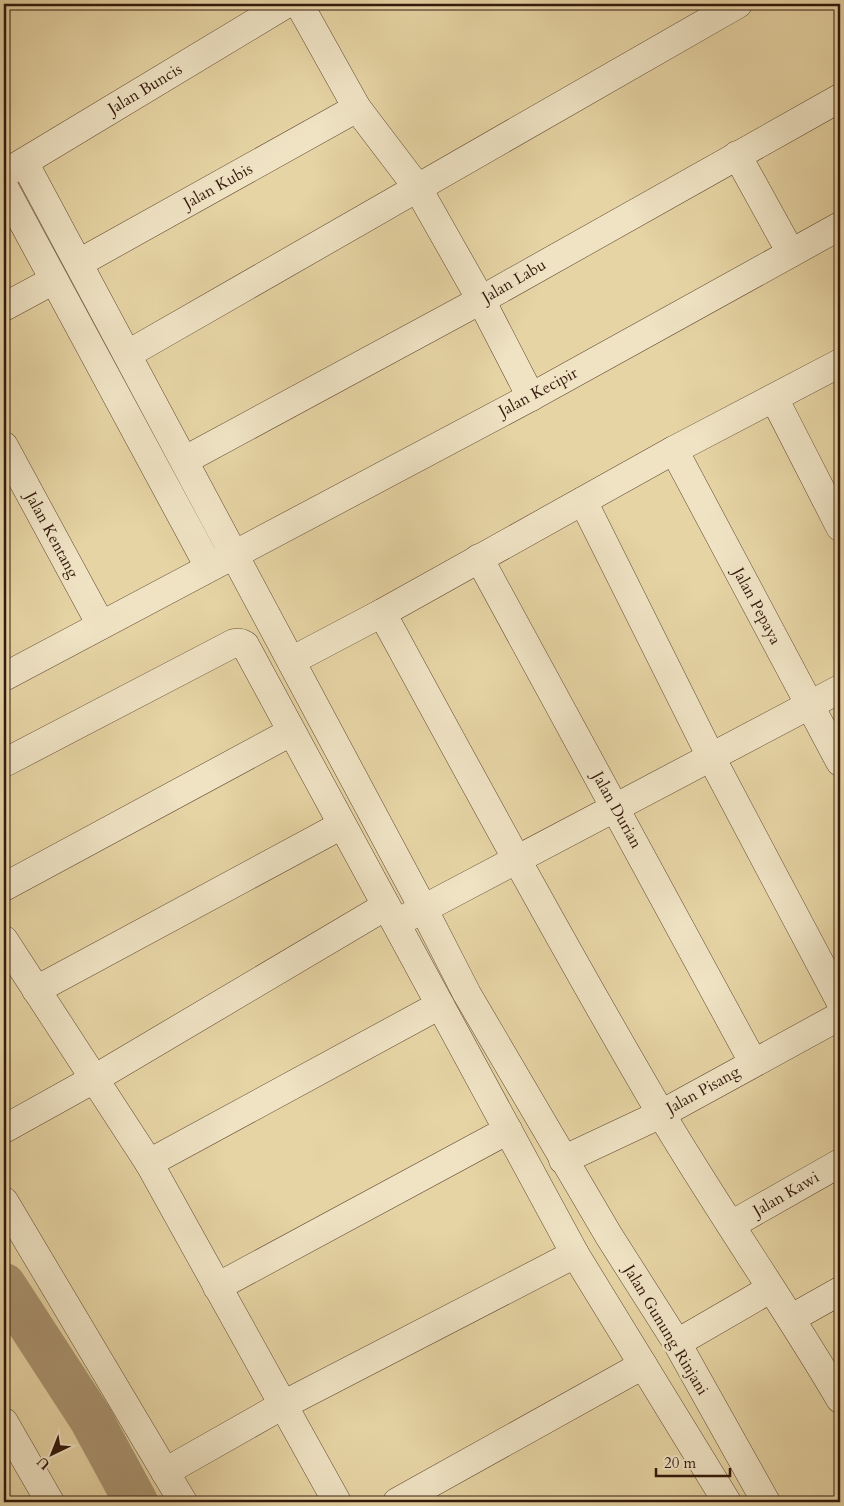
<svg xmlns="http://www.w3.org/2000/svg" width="844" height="1506" viewBox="0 0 844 1506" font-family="Cardo,serif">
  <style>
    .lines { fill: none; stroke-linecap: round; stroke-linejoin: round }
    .river { stroke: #a99470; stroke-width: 44 }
    .minor-casing { stroke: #604832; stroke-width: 29 }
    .minor { stroke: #efe3c4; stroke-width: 28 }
    .labels { text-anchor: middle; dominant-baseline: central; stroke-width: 5; stroke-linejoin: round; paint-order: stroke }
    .street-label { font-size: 16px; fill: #34190c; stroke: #efe3c4 }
  </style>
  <rect width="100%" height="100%" fill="#e6d4a4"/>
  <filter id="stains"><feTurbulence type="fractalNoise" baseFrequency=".004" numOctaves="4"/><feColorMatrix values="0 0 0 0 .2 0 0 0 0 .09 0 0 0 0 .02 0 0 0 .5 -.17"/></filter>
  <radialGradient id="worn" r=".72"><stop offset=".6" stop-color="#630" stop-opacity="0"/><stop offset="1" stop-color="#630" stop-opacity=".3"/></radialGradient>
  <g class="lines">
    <path class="river" d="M4,1285L91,1419L136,1502"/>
    <defs>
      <g id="minor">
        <path d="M299,4L357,108L417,187L481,300L531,397"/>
        <path d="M737,155L791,253"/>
        <path d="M24,162L423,908L467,994L609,1236L677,1343L766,1502"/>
        <path d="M9,171L286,4"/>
        <path d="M4,187L209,567"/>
        <path d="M79,263L357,108"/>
        <path d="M4,307L54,280"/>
        <path d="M128,354L738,4"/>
        <path d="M774,398L840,527"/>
        <path d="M4,446L101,625"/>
        <path d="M674,450L840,762"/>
        <path d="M185,460L481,300L840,98"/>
        <path d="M583,501L712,759L840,1001"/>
        <path d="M479,558L753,1062"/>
        <path d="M382,613C473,780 564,948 660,1112C718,1210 783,1302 840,1399"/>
        <path d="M291,661L382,613L674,450L840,363"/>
        <path d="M4,677L531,397L840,226"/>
        <path d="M4,763L234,643H241L245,645L575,1254L727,1502"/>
        <path d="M4,887L291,732"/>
        <path d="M408,917L840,689"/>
        <path d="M4,940L149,1163L337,1502"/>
        <path d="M36,990L342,825"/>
        <path d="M4,1129L94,1079L386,906"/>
        <path d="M563,1160L661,1114L840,1016"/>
        <path d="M149,1163L440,1005"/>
        <path d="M4,1201L183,1502"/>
        <path d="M731,1225L840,1163"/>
        <path d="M217,1287L508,1130"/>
        <path d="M792,1318L840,1291"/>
        <path d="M677,1343L770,1289"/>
        <path d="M4,1422L50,1502"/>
        <path d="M165,1472L283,1405L575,1254"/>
        <path d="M397,1502L643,1365"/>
      </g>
    </defs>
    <use href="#minor" class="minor-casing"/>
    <use href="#minor" class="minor"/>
  </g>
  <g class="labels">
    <g class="street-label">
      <text transform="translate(145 89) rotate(-31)">Jalan Buncis</text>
      <text transform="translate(218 186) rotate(-29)">Jalan Kubis</text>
      <text transform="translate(514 281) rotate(-30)">Jalan Labu</text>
      <text transform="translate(538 392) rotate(-28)">Jalan Kecipir</text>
      <text transform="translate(52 535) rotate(62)">Jalan Kentang</text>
      <text transform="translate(757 606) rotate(62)">Jalan Pepaya</text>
      <text transform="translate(617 810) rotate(61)">Jalan Durian</text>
      <text transform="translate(703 1090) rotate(-29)">Jalan Pisang</text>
      <text transform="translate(786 1194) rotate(-30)">Jalan Kawi</text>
      <text transform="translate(666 1330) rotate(59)">Jalan Gunung Rinjani</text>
    </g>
  </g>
  <rect width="844" height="1506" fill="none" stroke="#e6d4a4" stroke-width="20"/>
  <rect x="5" y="5" width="834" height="1496" fill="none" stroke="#34190c" stroke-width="2.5"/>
  <rect x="10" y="10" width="824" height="1486" fill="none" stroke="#34190c"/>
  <g transform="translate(52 1454) rotate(223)" stroke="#efe3c4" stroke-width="4" paint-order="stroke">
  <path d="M0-4L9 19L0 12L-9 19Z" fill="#34190c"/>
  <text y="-8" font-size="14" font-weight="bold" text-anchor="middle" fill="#34190c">U</text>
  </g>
  <path d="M656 1468v8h74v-8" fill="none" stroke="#34190c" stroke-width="2.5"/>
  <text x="664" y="1468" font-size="15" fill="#34190c" stroke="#efe3c4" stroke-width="4" paint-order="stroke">20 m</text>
  <rect width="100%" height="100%" filter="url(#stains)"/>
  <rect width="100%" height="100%" fill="url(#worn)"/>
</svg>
